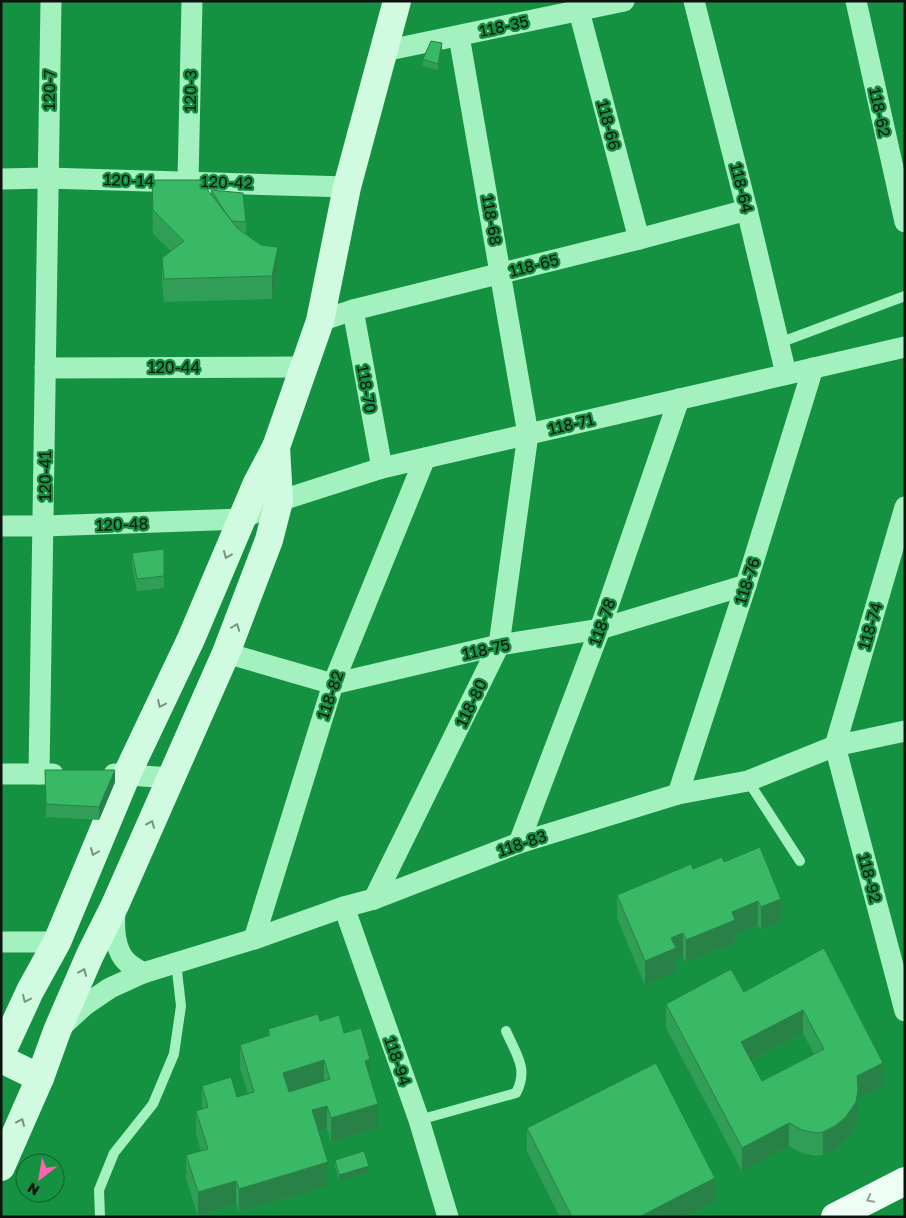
<svg xmlns="http://www.w3.org/2000/svg" width="906" height="1218" viewBox="0 0 906 1218" font-family="'Golos Text',sans-serif">
  <style>
    .lines { fill: none; stroke-linecap: round; stroke-linejoin: round }
    .lane { stroke: #a3f1be; stroke-width: 10 }
    .street { stroke: #a3f1be; stroke-width: 21 }
    .secondary { stroke: #d1fbe1; stroke-width: 28 }
    .primary { stroke: #edfff4; stroke-width: 28 }
    .wall { fill: #319e58; fill-rule: evenodd }
    .shaded-wall { fill: #288147 }
    .building { fill: #39b866; stroke: #288147; fill-rule: evenodd }
    .oneway { stroke: #7b9283 }
    .oneway2 { stroke: #95a099 }
    .labels { text-anchor: middle; dominant-baseline: central; stroke-width: 4.5; stroke-linejoin: round; paint-order: stroke }
    .street-label { font-size: 16px; fill: #111; stroke: #159142 }
  </style>
  <rect width="100%" height="100%" fill="#159142"/>
  <g class="lines">
    <g class="lane">
      <path d="M779,343L905,296"/>
      <path d="M748,781L800,861"/>
      <path d="M419,1120L516,1093C529,1069 516,1054 506,1031"/>
      <path d="M100,1217L99,1190L114,1153L153,1104L174,1054L181,1006L176,962"/>
    </g>
    <g class="street">
      <path d="M694,1L747,210L786,374"/>
      <path d="M856,1L905,222"/>
      <path d="M579,11L639,239"/>
      <path d="M384,51L624,1"/>
      <path d="M1,179L47,178L347,187"/>
      <path d="M188,181L192,1"/>
      <path d="M353,310L382,468"/>
      <path d="M320,321L353,310L639,239L747,210"/>
      <path d="M45,368L303,367"/>
      <path d="M905,507L835,746L905,1011"/>
      <path d="M1,526H44L242,519L279,501L382,468L905,347"/>
      <path d="M226,653L333,684L499,645L600,629L746,585"/>
      <path d="M1,774H53"/>
      <path d="M39,774C44,516 46,259 51,1"/>
      <path d="M114,774L171,778"/>
      <path d="M678,794L746,585L813,368"/>
      <path d="M519,843L600,629L679,399"/>
      <path d="M374,899L499,645L528,434L459,36"/>
      <path d="M115,907C114,926 113,951 129,964C133,967 138,970 143,973"/>
      <path d="M344,907L419,1120L448,1217"/>
      <path d="M254,939L333,684L425,458"/>
      <path d="M1,942H57"/>
      <path d="M61,1027L85,1005L110,988L143,973L254,939L344,907L374,899L519,843L678,794L748,781L835,746L905,731"/>
    </g>
    <g class="secondary">
      <path d="M1,1054L30,991L57,942L127,774L191,639L257,483L276,447L320,321L347,187L397,1"/>
      <path d="M1,1059L40,1078"/>
      <path d="M1,1167L40,1078L57,1031L90,955L115,905L226,653L269,540L279,501L276,447"/>
    </g>
    <path class="primary" d="M835,1217L905,1181"/>
  </g>
  <g class="wall">
    <path d="M442,49L438,70L423,66V59Z"/>
    <path d="M152,180L211,193V190L246,222V234L278,271L272,299L164,302L162,281V258L171,251L153,234Z"/>
    <path d="M164,549V588L137,591L132,565V553Z"/>
    <path d="M45,770L115,782L99,820L46,817Z"/>
    <path d="M724,862L781,922L761,930L758,925L735,935V943L686,963L683,956L676,960V972L645,985L617,918V895Z"/>
    <path d="M824,948L883,1086L858,1099V1113L856,1125L846,1140L835,1150L823,1155L816,1156L802,1153L789,1146L742,1171L666,1028V1004L744,992ZM803,1033L814,1054L762,1081L751,1061Z"/>
    <path d="M320,1021L344,1033L370,1080L378,1128L331,1142L327,1129L319,1132L328,1186L239,1212L236,1204L198,1216L186,1179V1155L201,1151L196,1134V1111L202,1109V1086L237,1097L248,1094L240,1068V1045L268,1036V1029Z"/>
    <path d="M527,1128L715,1202L685,1217H560L527,1152Z"/>
    <path d="M335,1160L369,1172L339,1181L335,1166Z"/>
  </g>
  <g class="shaded-wall">
    <path d="M442,43V49L438,70V64Z"/>
    <path d="M278,247V271L272,299V276Z"/>
    <path d="M115,770V782L99,820V807Z"/>
    <path d="M781,899V922L761,930V907Z"/>
    <path d="M758,901V925L735,935V943L686,963V940L732,912Z"/>
    <path d="M683,933V956L676,960V972L645,985V961L671,938Z"/>
    <path d="M803,1010V1033L741,1066V1042Z"/>
    <path d="M370,1059V1083L365,1061Z"/>
    <path d="M324,1060V1084L283,1097V1073Z"/>
    <path d="M883,1063V1086L858,1099V1113L856,1125L846,1140L835,1150L823,1155V1132L857,1076Z"/>
    <path d="M378,1104V1128L331,1142V1118Z"/>
    <path d="M327,1106V1129L312,1134V1110Z"/>
    <path d="M789,1123V1146L742,1171V1148Z"/>
    <path d="M328,1162V1186L239,1212V1189Z"/>
    <path d="M369,1166V1172L339,1181V1175Z"/>
    <path d="M715,1178V1202L685,1217H639Z"/>
    <path d="M236,1181V1204L198,1216V1192Z"/>
  </g>
  <g class="building">
    <path d="M431,41L442,43L438,64L423,59Z"/>
    <path d="M152,180H200L237,228L261,245L278,247L272,276L164,279L162,258L184,241L153,210Z"/>
    <path d="M211,190L243,193L246,222L232,221L225,212Z"/>
    <path d="M164,549V576L137,579L132,553Z"/>
    <path d="M45,770H115L99,807L46,804Z"/>
    <path d="M760,847L781,899L761,907L758,901L732,912L735,920L686,940L683,933L671,938L676,948L645,961L617,895L691,864L693,869L722,857L724,862Z"/>
    <path d="M824,948L883,1063L857,1076L858,1090L856,1102L846,1117L835,1126L823,1132L816,1133L802,1130L789,1123L742,1148L666,1004L731,969L744,992ZM803,1010L824,1049L762,1081L741,1042Z"/>
    <path d="M318,1014L320,1021L339,1015L344,1033L361,1028L370,1059L365,1061L378,1104L331,1118L327,1106L312,1110L328,1162L239,1189L236,1181L198,1192L186,1155L208,1149L196,1111L208,1107L202,1086L231,1077L237,1097L254,1092L240,1045L270,1035L268,1029ZM324,1060L330,1079L289,1092L283,1073Z"/>
    <path d="M656,1063L715,1178L639,1217H572L527,1128Z"/>
    <path d="M364,1151L369,1166L339,1175L335,1160Z"/>
  </g>
  <defs><path id="oneway-chevron" d="M-2-3.5L2.5 0L-2 3.5" fill="none" stroke-width="1.6" stroke-linecap="round" stroke-linejoin="round" transform="scale(1.25)"/></defs>
  <g class="oneway">
    <use href="#oneway-chevron" transform="translate(227 555) rotate(113)"/>
    <use href="#oneway-chevron" transform="translate(236 627) rotate(-69)"/>
    <use href="#oneway-chevron" transform="translate(161 704) rotate(115)"/>
    <use href="#oneway-chevron" transform="translate(151 824) rotate(-66)"/>
    <use href="#oneway-chevron" transform="translate(94 852) rotate(113)"/>
    <use href="#oneway-chevron" transform="translate(83 972) rotate(-67)"/>
    <use href="#oneway-chevron" transform="translate(26 999) rotate(115)"/>
    <use href="#oneway-chevron" transform="translate(21 1122) rotate(-66)"/>
  </g>
  <use class="oneway2" href="#oneway-chevron" transform="translate(870 1199) rotate(153)"/>
  <g class="labels">
    <g class="street-label">
      <text transform="translate(504 26) rotate(-12)">118-35</text>
      <text transform="translate(49 90) rotate(-89)">120-7</text>
      <text transform="translate(190 91) rotate(-89)">120-3</text>
      <text transform="translate(880 112) rotate(78)">118-62</text>
      <text transform="translate(609 125) rotate(75)">118-66</text>
      <text transform="translate(129 180) rotate(2)">120-14</text>
      <text transform="translate(227 182) rotate(2)">120-42</text>
      <text transform="translate(742 188) rotate(76)">118-64</text>
      <text transform="translate(492 220) rotate(80)">118-68</text>
      <text transform="translate(534 265) rotate(-14)">118-65</text>
      <text x="174" y="367">120-44</text>
      <text transform="translate(367 389) rotate(80)">118-70</text>
      <text transform="translate(571 424) rotate(-13)">118-71</text>
      <text transform="translate(45 476) rotate(-90)">120-41</text>
      <text transform="translate(122 524) rotate(-2)">120-48</text>
      <text transform="translate(747 581) rotate(-72)">118-76</text>
      <text transform="translate(602 622) rotate(-70)">118-78</text>
      <text transform="translate(870 626) rotate(-74)">118-74</text>
      <text transform="translate(486 649) rotate(-12)">118-75</text>
      <text transform="translate(330 695) rotate(-71)">118-82</text>
      <text transform="translate(471 703) rotate(-64)">118-80</text>
      <text transform="translate(522 843) rotate(-19)">118-83</text>
      <text transform="translate(870 878) rotate(75)">118-92</text>
      <text transform="translate(398 1061) rotate(71)">118-94</text>
    </g>
  </g>
  <rect width="906" height="1218" fill="none" stroke="#111111" stroke-width="5"/>
  <g transform="translate(40 1178) rotate(211)"><circle r="24" fill="#159142" stroke="#135e2e"/>
  <path d="M0-4L9 19L0 12L-9 19Z" fill="#ff63af"/>
  <text y="-8" font-size="14" font-weight="bold" text-anchor="middle" fill="#111111">N</text>
  </g>
</svg>
